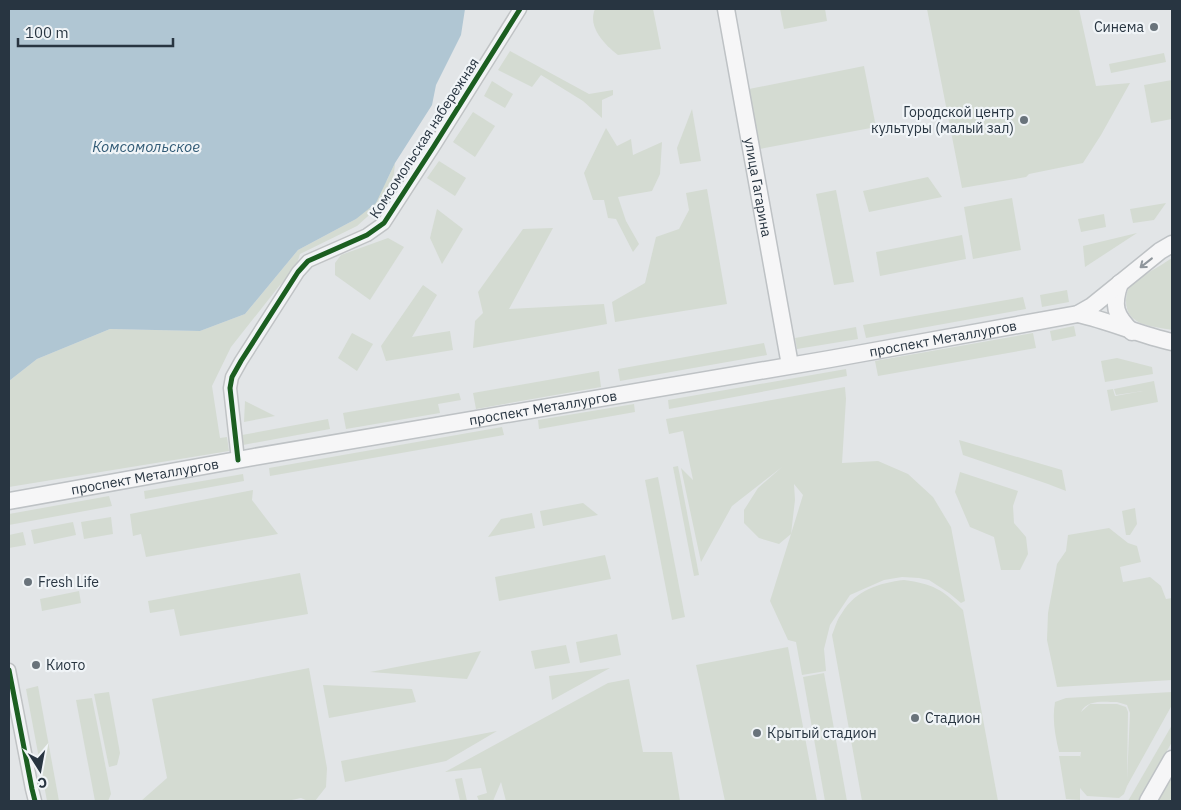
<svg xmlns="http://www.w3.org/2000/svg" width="1181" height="810" viewBox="0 0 1181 810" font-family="'IBM Plex Sans',sans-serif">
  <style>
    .green { fill: #d4dbd2; fill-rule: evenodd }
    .water { fill: #b0c6d3 }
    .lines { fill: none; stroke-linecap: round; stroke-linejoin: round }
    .minor-casing { stroke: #c0c3c5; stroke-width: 15 }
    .major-casing { stroke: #bec2c5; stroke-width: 19 }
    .minor { stroke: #f2f3f4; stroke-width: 12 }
    .major { stroke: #f6f6f7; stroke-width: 16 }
    .cycleway-casing { stroke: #f0f4f7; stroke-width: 8 }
    .cycleway { stroke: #1b5e20; stroke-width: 5 }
    .oneway { stroke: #8f969c }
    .poi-dot { fill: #69737b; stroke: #f0f4f7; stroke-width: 2 }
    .labels { text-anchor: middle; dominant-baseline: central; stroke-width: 4.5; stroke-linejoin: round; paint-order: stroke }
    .poi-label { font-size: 14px; fill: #283541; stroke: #f0f4f7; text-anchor: start }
    .street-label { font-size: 14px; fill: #283541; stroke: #f0f4f7 }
    .water-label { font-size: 15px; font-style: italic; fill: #325b76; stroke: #f0f4f7 }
  </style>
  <rect width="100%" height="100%" fill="#e2e5e7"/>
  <g class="green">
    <path d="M595,9H653L661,49L618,55C605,45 587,27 595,9Z"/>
    <path d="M780,9H825L827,21L784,29Z"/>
    <path d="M927,9H1079L1096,86L1130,83L1101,135L1083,163L1029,174L1026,177L962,188Z"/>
    <path d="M510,51L589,94L613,90V95L602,100V118L583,101L541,75L532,87L498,70Z"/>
    <path d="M1164,53L1166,62L1111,73L1109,64Z"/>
    <path d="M864,66L876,127L760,149L749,89Z"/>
    <path d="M1172,80V119L1151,123L1144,85Z"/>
    <path d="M492,81L513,94L505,108L484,96Z"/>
    <path d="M692,109L701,161L680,164L677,148Z"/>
    <path d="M473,112L495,126L475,157L453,142Z"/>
    <path d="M606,128L617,146L631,139L633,155L662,142L660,174L652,191L618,197L626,221L639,244L633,252L616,219L608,218L604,200H593L584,173Z"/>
    <path d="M439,161L466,178L455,196L427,178Z"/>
    <path d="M395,163L394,174L386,200L357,226L300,254L295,270L280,285L231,347L212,386L220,438L227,437L229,451L9,487V381L37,359L110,329L200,331L245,314L298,250L356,219L387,180Z"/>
    <path d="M928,177L942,197L869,212L863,191Z"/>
    <path d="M707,189L727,304L615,322L612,302L645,283L656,237L679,229L689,210L686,193Z"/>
    <path d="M836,190L854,282L834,285L816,194Z"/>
    <path d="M1012,198L1021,250L973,259L964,207Z"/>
    <path d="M1166,203L1154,220L1133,223L1130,209Z"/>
    <path d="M437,209L463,229L442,264L430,238Z"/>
    <path d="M1104,214L1106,227L1081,232L1078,219Z"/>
    <path d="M553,228L509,309L604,304L607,324L473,348L475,321L483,313L478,292L523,229Z"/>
    <path d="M1137,233L1085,267L1083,246Z"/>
    <path d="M962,235L966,259L880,276L876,252Z"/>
    <path d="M388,238L404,247L370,300L335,275V263L341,255Z"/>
    <path d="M1172,258V330C1152,326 1126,326 1126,301C1126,296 1127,290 1130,286C1142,275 1159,267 1172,258Z"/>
    <path d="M423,285L437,295L412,337L450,331L453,350L386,361L381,346Z"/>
    <path d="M1067,290L1069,302L1042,307L1040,295Z"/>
    <path d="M1023,297L1026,309L866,338L863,325Z"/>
    <path d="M1074,326L1076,336L1052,341L1050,331Z"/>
    <path d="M856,327L858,339L797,349L795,338Z"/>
    <path d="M352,333L373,344L357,371L338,358Z"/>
    <path d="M1033,333L1036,348L878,376L875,361Z"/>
    <path d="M764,343L767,355L620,381L618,369Z"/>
    <path d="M1117,358L1152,367L1153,374L1105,382L1101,361Z"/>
    <path d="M846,369L847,376L669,409L668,400Z"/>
    <path d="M599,371L601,387L476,409L473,393Z"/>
    <path d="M1154,381L1158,402L1111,411L1107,390L1113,389L1115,396L1143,391L1116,395L1114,389Z"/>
    <path d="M845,387L846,399L842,463L878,461L908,474L933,497L951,527L965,601L961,603L949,593L929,580L919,578L902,577L884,580L850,595L830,625L824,649L826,671L802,675L796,642L788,640L770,601L791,534L779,544L759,538L744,523V510L758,488L782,467L732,506L701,562L681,468L693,480L683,431L669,434L666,419ZM794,484L803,495L791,534L795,500Z"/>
    <path d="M459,393L461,400L438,404L440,413L346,429L343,413Z"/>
    <path d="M245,401L275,416L244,422Z"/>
    <path d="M634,404L635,412L539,429L538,420Z"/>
    <path d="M328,419L330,429L243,445L242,435Z"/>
    <path d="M502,427L504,435L270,476L269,468Z"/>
    <path d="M959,440L1062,470L1066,491L1048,484L963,455Z"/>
    <path d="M678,466L699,575L694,576L673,467Z"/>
    <path d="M960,472L1018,491L1013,506L1014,523L1026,537L1028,554L1020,570H1001L994,537L970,527L955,492Z"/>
    <path d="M243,474L244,481L145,499L144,491Z"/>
    <path d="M658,477L685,617L672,620L645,480Z"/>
    <path d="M253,490L252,500L278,534L146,557L141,534L133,536L130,514Z"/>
    <path d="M109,496L112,506L9,525V514Z"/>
    <path d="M583,503L598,515L543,526L540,511Z"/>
    <path d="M1135,508L1137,524L1130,535H1126L1122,511Z"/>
    <path d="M532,513L535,528L488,537L501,519Z"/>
    <path d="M111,517L113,534L84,539L81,522Z"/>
    <path d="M73,522L76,535L34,544L31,530Z"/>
    <path d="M1109,528L1128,543L1137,546L1141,562L1120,567L1123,582L1150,577L1161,586L1166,599L1172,598V680L1057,687L1047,640L1048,613L1057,564L1066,551L1068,535Z"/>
    <path d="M23,532L26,545L9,548V535Z"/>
    <path d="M605,555L611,579L499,601L495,577Z"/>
    <path d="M300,573L308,614L180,636L174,609L150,613L148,601Z"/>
    <path d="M904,580C933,584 942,589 963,610L998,801H862L832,635C835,628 837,619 842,613C856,590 879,583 904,580Z"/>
    <path d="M79,591L81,603L42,611L40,599Z"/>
    <path d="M617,634L621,655L580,663L576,642Z"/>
    <path d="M566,645L570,663L535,669L531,651Z"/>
    <path d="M788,647L817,801H725L696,665Z"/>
    <path d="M481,651L467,679L370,672Z"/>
    <path d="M309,668L327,768L326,787L315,801H308L301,798L287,801H141L167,778L152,699Z"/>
    <path d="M610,668L552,700L549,676Z"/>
    <path d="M824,673L847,801H825L803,677Z"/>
    <path d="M629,679L643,752H672L680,801H506L501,782L493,801H479L477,796L487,793L481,768L445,772L608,683Z"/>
    <path d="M323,685L412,689L416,702L329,718Z"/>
    <path d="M38,686L59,801H47L26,689Z"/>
    <path d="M109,692L120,753L117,765L109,767L94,694Z"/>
    <path d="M1172,692V705L1127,786L1124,794L1119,798L1087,796L1080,788V800L1066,799L1059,756H1080V758L1081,752H1059C1055,735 1052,719 1055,702L1066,698ZM1117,702L1127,705L1130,713L1127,780L1128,712L1126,707L1117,704H1090L1081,712C1087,699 1105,702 1117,702Z"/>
    <path d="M92,698L111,794L108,801H95L76,700Z"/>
    <path d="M1172,725V742L1138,801H1128Z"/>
    <path d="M497,731L446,761L345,782L341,761Z"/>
    <path d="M1172,777V801H1158Z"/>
    <path d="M462,778L467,801H460L455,779Z"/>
  </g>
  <path class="water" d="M9,9H465L461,35L436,85L432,105L395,163L376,203L356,219L298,250L245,314L200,331L110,329L37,359L9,381Z"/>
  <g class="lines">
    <defs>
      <g id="minor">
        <path d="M238,460L230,388L232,377L241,361L298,272L308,261L367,235L384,223L434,146L520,9"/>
        <path d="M9,670L32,789L35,801"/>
      </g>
      <g id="major">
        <path id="s1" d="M726,9L790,365"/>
        <path d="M1120,283C1112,306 1115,315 1132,332"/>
        <path d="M1078,314C1110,321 1140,335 1172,342"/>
        <path id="s2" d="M9,501L254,457L830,359L1078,314L1092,306L1160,251L1172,244"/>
        <path d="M1148,801L1172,759"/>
      </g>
    </defs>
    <use href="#minor" class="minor-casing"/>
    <use href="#major" class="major-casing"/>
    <use href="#minor" class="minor"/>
    <use href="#major" class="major"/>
    <defs>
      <g id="cycleway">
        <path d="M238,460L230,388L232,377L241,361L298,272L308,261L367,235L384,223L434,146L520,9"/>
        <path d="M9,670L32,789L35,801"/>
      </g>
    </defs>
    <use href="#cycleway" class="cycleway-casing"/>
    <use href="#cycleway" class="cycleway"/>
  </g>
  <defs><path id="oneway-shaft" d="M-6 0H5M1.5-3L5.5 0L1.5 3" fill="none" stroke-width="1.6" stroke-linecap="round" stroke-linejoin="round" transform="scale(1.25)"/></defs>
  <use class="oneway" href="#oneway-shaft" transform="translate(1146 263) rotate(142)"/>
  <g class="poi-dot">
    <circle cx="1154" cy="27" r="5"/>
    <circle cx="1024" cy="120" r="5"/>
    <circle cx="28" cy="582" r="5"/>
    <circle cx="36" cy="665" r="5"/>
    <circle cx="915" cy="718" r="5"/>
    <circle cx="757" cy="733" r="5"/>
  </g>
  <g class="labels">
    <g class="poi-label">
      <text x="1144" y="27" text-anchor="end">Синема</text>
      <text x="1014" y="112" text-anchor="end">Городской центр<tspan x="1014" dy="16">культуры (малый зал)</tspan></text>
      <text x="38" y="582">Fresh Life</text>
      <text x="46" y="665">Киото</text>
      <text x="925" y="718">Стадион</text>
      <text x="767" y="733">Крытый стадион</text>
    </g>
    <g class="street-label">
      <text transform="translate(424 138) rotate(-57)">Комсомольская набережная</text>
      <text stroke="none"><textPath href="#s1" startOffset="181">улица Гагарина</textPath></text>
      <text stroke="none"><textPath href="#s2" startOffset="948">проспект Металлургов</textPath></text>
      <text stroke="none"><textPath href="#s2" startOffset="542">проспект Металлургов</textPath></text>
      <text stroke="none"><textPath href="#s2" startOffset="138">проспект Металлургов</textPath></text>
    </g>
    <g class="water-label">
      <text x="146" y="146">Комсомольское</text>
    </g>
  </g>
  <rect width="1181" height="810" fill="none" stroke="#283541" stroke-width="20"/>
  <g transform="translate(40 770) rotate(169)" stroke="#f0f4f7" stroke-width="4" paint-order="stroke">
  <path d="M0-4L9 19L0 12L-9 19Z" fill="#283541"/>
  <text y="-8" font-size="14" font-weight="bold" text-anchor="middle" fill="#283541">С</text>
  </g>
  <path d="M18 38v8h155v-8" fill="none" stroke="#283541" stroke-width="2.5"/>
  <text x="25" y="38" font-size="15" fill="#283541" stroke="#f0f4f7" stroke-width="4" paint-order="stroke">100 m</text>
</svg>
